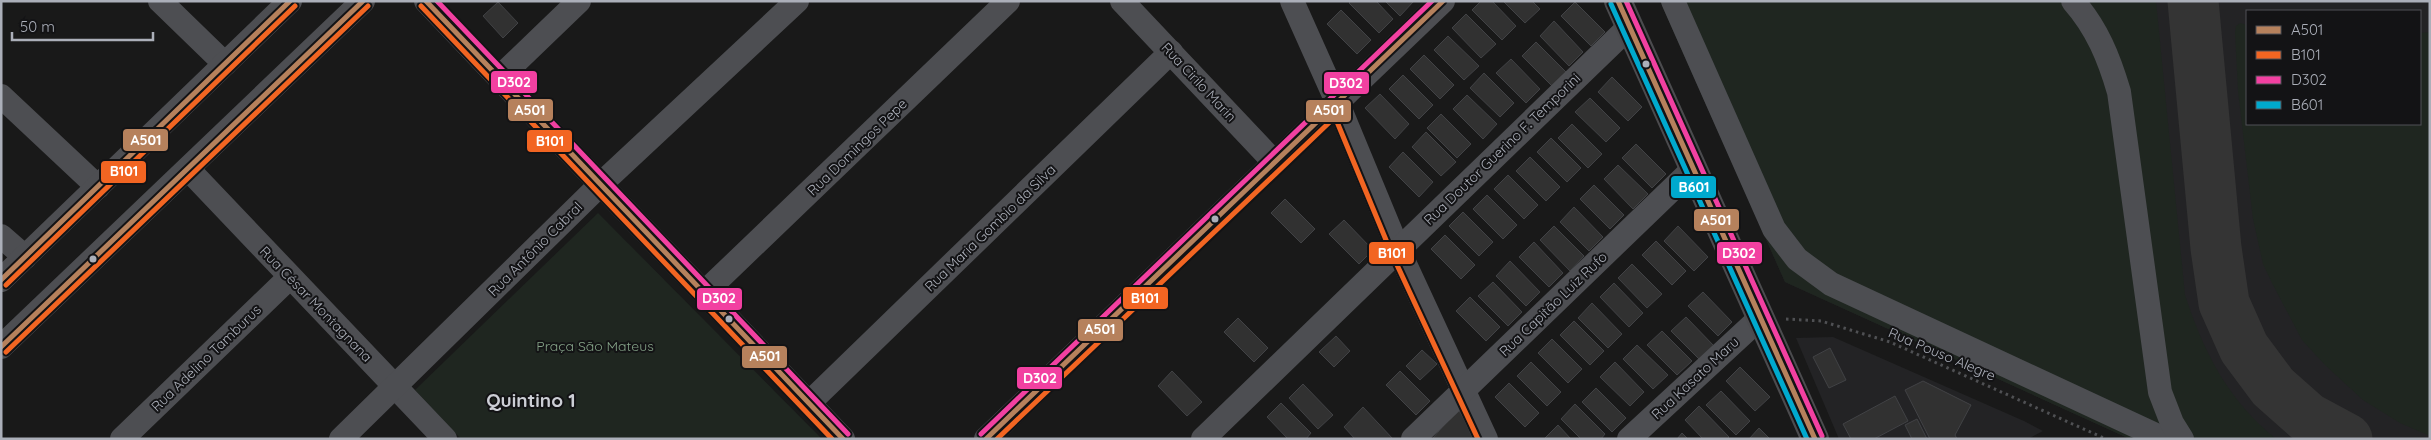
<svg xmlns="http://www.w3.org/2000/svg" width="2431" height="440" viewBox="0 0 2431 440" font-family="Quicksand,sans-serif">
  <style>
    .built { fill: #232325; fill-rule: evenodd }
    .green { fill: #1f2620 }
    .lines { fill: none; stroke-linecap: round; stroke-linejoin: round }
    .taxiway { stroke: #343434; stroke-width: 51 }
    .building { fill: #313131; stroke: #414245 }
    .path { stroke: #4f5053; stroke-width: 3; stroke-dasharray: 2.5 4; stroke-linecap: butt }
    .minor { stroke: #4d4e52; stroke-width: 24 }
    .major { stroke: #4b4b4e; stroke-width: 28 }
    .bus-1-casing { stroke: #131315; stroke-width: 9 }
    .bus-2-casing { stroke: #131315; stroke-width: 9 }
    .bus-3-casing { stroke: #131315; stroke-width: 9 }
    .bus-4-casing { stroke: #131315; stroke-width: 9 }
    .bus-1 { stroke: #b6815c; stroke-width: 5 }
    .bus-2 { stroke: #f26522; stroke-width: 5 }
    .bus-3 { stroke: #f240a1; stroke-width: 5 }
    .bus-4 { stroke: #00a9ce; stroke-width: 5 }
    .bus-dot { fill: #abafb9; stroke: #131315; stroke-width: 2 }
    .labels { text-anchor: middle; dominant-baseline: central; stroke-width: 4; stroke-linejoin: round; paint-order: stroke }
    .street-label { font-size: 14px; fill: #abafb9; stroke: #131315 }
    .park-label { font-size: 14px; fill: #84a287; stroke: #131315 }
    .district-label { font-size: 19px; font-weight: bold; fill: #ccced5; stroke: #131315 }
    .line-badge { stroke: #131315; stroke-width: 2 }
    .badge-label { font-size: 14px; text-anchor: middle; font-weight: bold; fill: #fff }
  </style>
  <rect width="100%" height="100%" fill="#191919"/>
  <g class="built">
    <path d="M1660,1H2430V439H2130L1785,282ZM2247,11H2420V124H2247Z"/>
    <path d="M1833,337L2024,421L2043,431L2028,439H1839L1796,338Z"/>
  </g>
  <g class="green">
    <path d="M1660,1H2156L2185,295C2204,353 2228,400 2276,439H2130L1785,282Z"/>
    <path d="M2240,23L2247,25V124H2420V33L2430,32V436L2400,423L2363,400L2325,365L2302,340L2272,283L2263,264L2253,219L2238,91L2235,32L2236,26Z"/>
    <path d="M598,213L822,439H461L415,390Z"/>
  </g>
  <g class="lines">
    <path class="taxiway" d="M2193,1L2216,248L2224,303L2244,348L2273,387L2308,418L2347,439"/>
  </g>
  <g class="building">
    <path d="M1351,1H1376L1393,19L1379,33L1349,3Z"/>
    <path d="M1385,1H1414L1400,16Z"/>
    <path d="M1481,1H1492L1516,26L1502,40L1472,10Z"/>
    <path d="M1503,1H1532L1540,9L1525,23Z"/>
    <path d="M498,2L518,23L503,38L483,16Z"/>
    <path d="M1575,2L1605,32L1591,46L1561,16Z"/>
    <path d="M1341,10L1371,40L1357,54L1327,24Z"/>
    <path d="M1466,14L1496,44L1481,58L1452,28Z"/>
    <path d="M1554,21L1583,52L1569,66L1540,36Z"/>
    <path d="M1448,36L1479,66L1464,80L1434,50Z"/>
    <path d="M1536,42L1566,72L1552,86L1522,56Z"/>
    <path d="M1424,55L1454,85L1440,99L1410,69Z"/>
    <path d="M1511,59L1540,89L1526,103L1496,73Z"/>
    <path d="M1484,73L1514,103L1500,117L1470,88Z"/>
    <path d="M1403,75L1433,105L1419,119L1389,89Z"/>
    <path d="M1612,77L1642,107L1628,121L1598,92Z"/>
    <path d="M1380,94L1409,124L1395,139L1365,108Z"/>
    <path d="M1467,95L1497,124L1483,139L1453,109Z"/>
    <path d="M1590,98L1620,128L1606,142L1575,112Z"/>
    <path d="M1441,114L1471,144L1457,158L1427,128Z"/>
    <path d="M1572,124L1602,154L1588,168L1558,138Z"/>
    <path d="M1426,132L1456,162L1441,176L1412,147Z"/>
    <path d="M1551,138L1581,168L1567,182L1537,152Z"/>
    <path d="M1636,144L1666,174L1652,188L1622,158Z"/>
    <path d="M1403,152L1433,182L1419,197L1389,167Z"/>
    <path d="M1530,157L1560,187L1546,201L1516,171Z"/>
    <path d="M1618,165L1648,194L1633,209L1604,179Z"/>
    <path d="M1508,175L1538,205L1524,219L1494,189Z"/>
    <path d="M1594,185L1624,215L1610,229L1580,199Z"/>
    <path d="M1487,195L1517,225L1503,239L1473,209Z"/>
    <path d="M1285,199L1315,229L1301,243L1271,213Z"/>
    <path d="M1574,207L1603,237L1589,251L1560,222Z"/>
    <path d="M1463,212L1493,242L1479,256L1449,226Z"/>
    <path d="M1344,220L1373,250L1359,264L1329,234Z"/>
    <path d="M1554,226L1584,256L1570,271L1540,240Z"/>
    <path d="M1678,226L1708,257L1694,271L1664,241Z"/>
    <path d="M1445,235L1475,265L1461,279L1431,249Z"/>
    <path d="M1656,241L1686,271L1672,285L1642,255Z"/>
    <path d="M1534,242L1563,273L1549,287L1519,257Z"/>
    <path d="M1510,261L1540,292L1526,306L1496,276Z"/>
    <path d="M1632,264L1662,294L1647,308L1618,278Z"/>
    <path d="M1493,282L1522,312L1508,326L1478,296Z"/>
    <path d="M1614,283L1643,313L1629,327L1600,297Z"/>
    <path d="M1703,292L1732,322L1718,336L1688,306Z"/>
    <path d="M1470,297L1500,327L1486,341L1456,311Z"/>
    <path d="M1592,303L1622,334L1608,348L1578,318Z"/>
    <path d="M1686,317L1715,347L1701,361L1671,331Z"/>
    <path d="M1238,318L1268,348L1254,362L1224,332Z"/>
    <path d="M1574,321L1604,351L1590,365L1560,335Z"/>
    <path d="M1662,331L1692,361L1677,375L1647,345Z"/>
    <path d="M1336,336L1350,351L1334,367L1319,352Z"/>
    <path d="M1552,339L1582,369L1568,383L1538,353Z"/>
    <path d="M1637,345L1668,375L1653,389L1623,359Z"/>
    <path d="M1830,348L1846,380L1829,388L1813,357Z"/>
    <path d="M1422,350L1437,364L1420,380L1406,366Z"/>
    <path d="M1531,362L1561,392L1547,406L1517,376Z"/>
    <path d="M1615,362L1644,392L1630,406L1600,377Z"/>
    <path d="M1740,367L1770,397L1755,411L1726,381Z"/>
    <path d="M1172,371L1202,402L1187,416L1158,386Z"/>
    <path d="M1400,371L1430,401L1416,415L1386,385Z"/>
    <path d="M1923,381L1971,405L1955,435L1957,439H1930L1905,390Z"/>
    <path d="M1509,383L1539,413L1525,427L1495,397Z"/>
    <path d="M1303,384L1333,415L1318,429L1289,398Z"/>
    <path d="M1596,388L1626,418L1612,432L1582,402Z"/>
    <path d="M1721,391L1750,421L1736,435L1706,405Z"/>
    <path d="M1895,396L1908,421L1874,439H1851L1843,424Z"/>
    <path d="M1281,403L1311,433L1306,439H1288L1267,417Z"/>
    <path d="M1575,404L1605,434L1601,439H1581L1561,419Z"/>
    <path d="M1699,406L1729,437L1727,439H1703L1685,420Z"/>
    <path d="M1363,407L1393,439H1355L1344,427Z"/>
    <path d="M1458,409L1477,439H1432Z"/>
    <path d="M1917,419L1927,439H1912L1905,425Z"/>
    <path d="M1558,425L1571,439H1544Z"/>
    <path d="M1759,428L1770,439H1749Z"/>
    <path d="M1682,433L1688,439H1677Z"/>
  </g>
  <g class="lines">
    <path class="path" d="M1786,319L1821,321L1890,342L2106,439"/>
    <g class="minor">
      <path d="M160,1L225,64"/>
      <path d="M426,1L843,439"/>
      <path d="M1122,1L1275,163"/>
      <path d="M1292,1L1338,104L1398,249L1486,439"/>
      <path d="M1673,1L1774,229L1797,259L1831,284L2164,439"/>
      <path d="M2073,1C2097,28 2109,58 2119,92L2160,392L2172,423L2182,439"/>
      <path d="M500,77L579,1"/>
      <path d="M1,96L98,187"/>
      <path d="M188,169L445,439"/>
      <path d="M1,236L25,257"/>
      <path d="M1,280L290,1"/>
      <path d="M705,292L1008,1"/>
      <path d="M1,347L363,1"/>
      <path d="M809,403L1171,52"/>
      <path d="M122,439L290,277"/>
      <path d="M341,439L602,183L797,1"/>
      <path d="M986,439L1443,1"/>
      <path d="M1203,439L1629,27"/>
      <path d="M1413,439L1693,169"/>
      <path d="M1629,439L1761,317"/>
    </g>
    <path class="major" d="M1618,1L1815,439"/>
    <defs>
      <g id="bus-1">
        <path d="M426,1L843,439"/>
        <path d="M1618,1L1815,439"/>
        <path d="M1,280L290,1"/>
        <path d="M1,347L363,1"/>
        <path d="M986,439L1443,1"/>
      </g>
      <g id="bus-2">
        <path d="M421,6L832,439"/>
        <path d="M6,285L295,6"/>
        <path d="M6,352L368,6"/>
        <path d="M997,439L1335,117L1391,252L1478,439"/>
      </g>
      <g id="bus-3">
        <path d="M437,1L848,434"/>
        <path d="M1626,1L1822,436"/>
        <path d="M981,434L1432,1"/>
      </g>
      <path id="bus-4" d="M1611,4L1807,439"/>
    </defs>
    <use href="#bus-1" class="bus-1-casing"/>
    <use href="#bus-2" class="bus-2-casing"/>
    <use href="#bus-3" class="bus-3-casing"/>
    <use href="#bus-4" class="bus-4-casing"/>
    <use href="#bus-1" class="bus-1"/>
    <use href="#bus-2" class="bus-2"/>
    <use href="#bus-3" class="bus-3"/>
    <use href="#bus-4" class="bus-4"/>
  </g>
  <g class="bus-dot">
    <circle cx="1646" cy="64" r="4.5"/>
    <circle cx="1215" cy="219" r="4.5"/>
    <circle cx="93" cy="259" r="4.5"/>
    <circle cx="729" cy="319" r="4.5"/>
  </g>
  <g class="labels">
    <g class="street-label">
      <text transform="translate(1199 82) rotate(47)">Rua Cirilo Marin</text>
      <text transform="translate(857 147) rotate(-44)">Rua Domingos Pepe</text>
      <text transform="translate(1502 149) rotate(-44)">Rua Doutor Guerino F. Temporini</text>
      <text transform="translate(990 228) rotate(-44)">Rua Maria Gombio da Silva</text>
      <text transform="translate(535 249) rotate(-45)">Rua Antônio Cabral</text>
      <text transform="translate(316 304) rotate(46)">Rua César Montagnana</text>
      <text transform="translate(1553 304) rotate(-44)">Rua Capitão Luiz Rufo</text>
      <text transform="translate(1942 354) rotate(23)">Rua Pouso Alegre</text>
      <text transform="translate(206 358) rotate(-44)">Rua Adelino Tamburus</text>
      <text transform="translate(1695 378) rotate(-43)">Rua Kasato Maru</text>
    </g>
    <g class="park-label">
      <text x="595" y="346">Praça São Mateus</text>
    </g>
    <g class="district-label">
      <text x="531" y="400">Quintino 1</text>
    </g>
  </g>
  <g class="line-badge">
    <rect x="490" y="70" width="48" height="24" rx="5" fill="#f240a1"/>
    <rect x="1323" y="71" width="47" height="24" rx="5" fill="#f240a1"/>
    <rect x="507" y="98" width="47" height="24" rx="5" fill="#b6815c"/>
    <rect x="1305" y="99" width="47" height="24" rx="5" fill="#b6815c"/>
    <rect x="122" y="128" width="47" height="24" rx="5" fill="#b6815c"/>
    <rect x="526" y="129" width="47" height="24" rx="5" fill="#f26522"/>
    <rect x="100" y="160" width="47" height="24" rx="5" fill="#f26522"/>
    <rect x="1670" y="175" width="47" height="24" rx="5" fill="#00a9ce"/>
    <rect x="1693" y="208" width="47" height="24" rx="5" fill="#b6815c"/>
    <rect x="1716" y="241" width="47" height="24" rx="5" fill="#f240a1"/>
    <rect x="1368" y="241" width="47" height="24" rx="5" fill="#f26522"/>
    <rect x="1122" y="286" width="47" height="24" rx="5" fill="#f26522"/>
    <rect x="696" y="287" width="47" height="24" rx="5" fill="#f240a1"/>
    <rect x="1077" y="318" width="47" height="24" rx="5" fill="#b6815c"/>
    <rect x="741" y="345" width="47" height="24" rx="5" fill="#b6815c"/>
    <rect x="1016" y="366" width="47" height="24" rx="5" fill="#f240a1"/>
  </g>
  <g class="badge-label">
    <text x="514" y="87">D302</text>
    <text x="1346" y="88">D302</text>
    <text x="530" y="115">A501</text>
    <text x="1329" y="115">A501</text>
    <text x="146" y="145">A501</text>
    <text x="550" y="146">B101</text>
    <text x="124" y="176">B101</text>
    <text x="1694" y="192">B601</text>
    <text x="1716" y="225">A501</text>
    <text x="1739" y="258">D302</text>
    <text x="1392" y="258">B101</text>
    <text x="1145" y="303">B101</text>
    <text x="719" y="303">D302</text>
    <text x="1100" y="334">A501</text>
    <text x="765" y="361">A501</text>
    <text x="1040" y="383">D302</text>
  </g>
  <rect width="2431" height="440" fill="none" stroke="#abafb9" stroke-width="5"/>
  <rect x="2246" y="10" width="175" height="115" fill="#131315" stroke="#505157"/>
  <rect x="2256" y="26" width="25" height="8" fill="#b6815c" stroke="#505157"/>
  <text x="2291" y="35" font-size="15" fill="#abafb9">A501</text>
  <rect x="2256" y="51" width="25" height="8" fill="#f26522" stroke="#505157"/>
  <text x="2291" y="60" font-size="15" fill="#abafb9">B101</text>
  <rect x="2256" y="76" width="25" height="8" fill="#f240a1" stroke="#505157"/>
  <text x="2291" y="85" font-size="15" fill="#abafb9">D302</text>
  <rect x="2256" y="101" width="25" height="8" fill="#00a9ce" stroke="#505157"/>
  <text x="2291" y="110" font-size="15" fill="#abafb9">B601</text>
  <path d="M12 32v8h141v-8" fill="none" stroke="#abafb9" stroke-width="2.5"/>
  <text x="20" y="32" font-size="15" fill="#abafb9" stroke="#131315" stroke-width="4" paint-order="stroke">50 m</text>
</svg>
